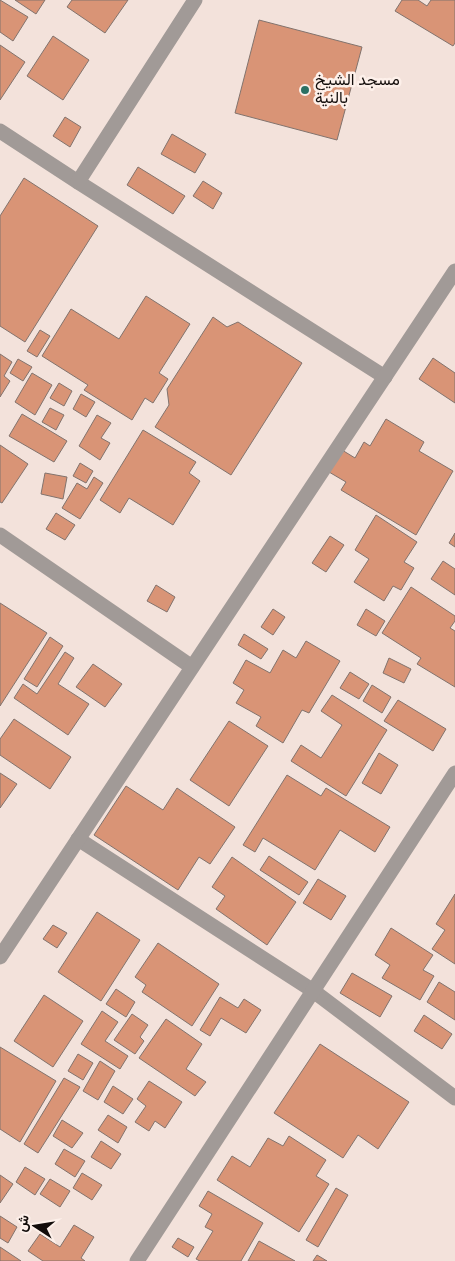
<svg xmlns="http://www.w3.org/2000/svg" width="455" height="1261" viewBox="0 0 455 1261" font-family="Overpass,Vazirmatn,sans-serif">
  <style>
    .building { fill: #d99476; stroke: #82736d }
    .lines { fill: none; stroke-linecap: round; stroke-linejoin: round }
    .minor { stroke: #a19a97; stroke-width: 15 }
    .poi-dot { fill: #2c7063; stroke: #fdf0ea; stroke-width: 2 }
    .labels { text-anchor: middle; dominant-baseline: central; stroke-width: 5; stroke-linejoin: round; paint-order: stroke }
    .poi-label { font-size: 16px; fill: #130d0b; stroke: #fdf0ea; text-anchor: start }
  </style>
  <rect width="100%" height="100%" fill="#f3e2db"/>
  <g class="building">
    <path d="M0,0L28,17L13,41L0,32Z"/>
    <path d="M15,0H45L36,14Z"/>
    <path d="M72,0H128L105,33L67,7Z"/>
    <path d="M402,0H418L427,6L431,0H455V43L453,46L395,11Z"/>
    <path d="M259,20L362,47L337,140L235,113Z"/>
    <path d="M53,36L89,60L63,100L27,76Z"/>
    <path d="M0,45L25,62L0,100Z"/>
    <path d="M65,117L81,127L70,147L53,136Z"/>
    <path d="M172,134L206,154L195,173L161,154Z"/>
    <path d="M138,167L185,196L173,214L127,185Z"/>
    <path d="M24,178L98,226L25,342L0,326V216Z"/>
    <path d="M203,181L222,193L213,209L193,196Z"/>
    <path d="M146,296L190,324L159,373L168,379L153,403L145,398L132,420L84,390L88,385L42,356L71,309L119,339Z"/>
    <path d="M213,317L227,327L238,322L302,363L231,475L155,427L169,405L167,389Z"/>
    <path d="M40,330L50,336L37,357L27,351Z"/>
    <path d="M0,354L12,362L4,376L10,381L0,397Z"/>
    <path d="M433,358L455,373V403L419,379Z"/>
    <path d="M18,359L32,367L23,381L10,373Z"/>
    <path d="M32,373L52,385L35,415L15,402Z"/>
    <path d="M59,383L72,391L64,406L50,398Z"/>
    <path d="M81,394L95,402L86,417L73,409Z"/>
    <path d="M50,408L64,415L56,430L42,422Z"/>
    <path d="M22,414L67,441L54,462L9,436Z"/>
    <path d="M97,415L111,423L101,438L110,443L100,460L79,446Z"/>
    <path d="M386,419L424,442L419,451L453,471L416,535L341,490L346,482L329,472L342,450L355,458L364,442L370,446Z"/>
    <path d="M143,430L196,462L189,473L200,481L173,525L129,498L120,513L100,500Z"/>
    <path d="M0,445L28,464L2,503L0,502Z"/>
    <path d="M80,463L93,471L86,483L73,476Z"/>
    <path d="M45,473L67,477L63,499L41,494Z"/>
    <path d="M94,477L103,483L80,519L62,508L77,483L87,489Z"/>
    <path d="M56,513L75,525L65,540L46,529Z"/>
    <path d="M376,515L417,542L404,562L414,568L401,590L393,586L384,601L354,582L369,559L355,550Z"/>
    <path d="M455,533V547L449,543Z"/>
    <path d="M330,536L344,545L326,572L312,563Z"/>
    <path d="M443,561L455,569V595L431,579Z"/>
    <path d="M156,585L175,597L167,612L147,601Z"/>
    <path d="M411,587L455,616V621L450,628L455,631V687L417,664L421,658L382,633Z"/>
    <path d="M0,603L47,633L0,706Z"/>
    <path d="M273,609L285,617L273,635L261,627Z"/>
    <path d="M366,609L385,621L376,636L357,625Z"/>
    <path d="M244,634L268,649L261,659L238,645Z"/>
    <path d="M50,637L63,646L37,687L24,679Z"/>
    <path d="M306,641L340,661L309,713L302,710L283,743L256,726L261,717L236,703L244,690L233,683L246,660L270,673L283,650L296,658Z"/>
    <path d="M65,652L74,658L58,684L89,704L68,735L14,698L23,684L37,694Z"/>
    <path d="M389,658L411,669L404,683L383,673Z"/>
    <path d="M93,664L122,684L105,707L76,687Z"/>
    <path d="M350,672L369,684L359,699L340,688Z"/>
    <path d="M372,685L391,697L382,713L363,701Z"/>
    <path d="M332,695L387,730L346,796L291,761L301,745L321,758L342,725L321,711Z"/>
    <path d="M398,700L446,729L433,751L384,721Z"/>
    <path d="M14,719L71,757L50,789L0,755V739Z"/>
    <path d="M229,721L268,746L229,806L190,780Z"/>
    <path d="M379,753L398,765L381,794L362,783Z"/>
    <path d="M0,773L17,784L0,808Z"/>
    <path d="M287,775L321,796L326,788L390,827L375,852L340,830L315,870L263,838L255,852L243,845Z"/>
    <path d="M126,786L163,810L177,788L235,827L210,864L199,857L178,890L94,835Z"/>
    <path d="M269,856L308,882L299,895L260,870Z"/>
    <path d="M232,857L296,902L267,945L216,909L225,896L212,887Z"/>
    <path d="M318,879L346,896L331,920L303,903Z"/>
    <path d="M455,894V964L432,949L445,930L436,924Z"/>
    <path d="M97,912L140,940L101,1001L58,972Z"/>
    <path d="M53,925L67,933L57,948L43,939Z"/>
    <path d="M391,928L433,955L423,970L434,976L420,1000L382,978L390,965L375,955Z"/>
    <path d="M158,943L219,984L192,1026L142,992L146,985L135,977Z"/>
    <path d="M352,973L392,996L380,1017L340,993Z"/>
    <path d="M439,982L455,992V1020L427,1002Z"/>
    <path d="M116,989L135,1002L126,1017L106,1004Z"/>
    <path d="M44,995L83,1021L53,1067L14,1041Z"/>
    <path d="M220,997L238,1008L244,999L261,1010L246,1033L221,1018L210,1036L200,1030Z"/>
    <path d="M102,1011L118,1022L105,1041L128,1056L120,1069L81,1044Z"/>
    <path d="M132,1014L148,1025L140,1037L144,1041L135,1054L114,1040Z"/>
    <path d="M424,1015L452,1034L442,1049L414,1031Z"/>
    <path d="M166,1019L202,1044L186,1069L206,1082L195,1096L139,1058Z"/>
    <path d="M320,1044L409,1102L378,1149L358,1135L343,1158L274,1113Z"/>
    <path d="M0,1047L56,1081L20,1142L0,1129Z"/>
    <path d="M78,1054L93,1063L83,1080L68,1071Z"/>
    <path d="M100,1061L115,1071L98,1100L83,1091Z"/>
    <path d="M64,1078L80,1087L38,1153L24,1144Z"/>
    <path d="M149,1081L182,1102L165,1128L155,1121L149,1131L135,1122L146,1106L137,1099Z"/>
    <path d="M113,1086L133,1099L123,1114L104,1102Z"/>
    <path d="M108,1115L127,1127L118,1143L98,1130Z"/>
    <path d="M62,1120L83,1133L72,1148L53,1136Z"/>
    <path d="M289,1136L326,1160L316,1176L329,1184L299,1232L217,1180L232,1156L250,1167L268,1138L283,1146Z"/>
    <path d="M101,1141L121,1154L111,1169L91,1157Z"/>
    <path d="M64,1149L85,1161L75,1177L55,1164Z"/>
    <path d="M25,1167L45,1179L35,1195L16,1182Z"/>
    <path d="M82,1173L102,1185L92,1200L73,1188Z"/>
    <path d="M0,1175L13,1184L0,1203Z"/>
    <path d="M50,1179L70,1191L60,1207L40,1194Z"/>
    <path d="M336,1188L348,1195L318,1247L306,1240Z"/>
    <path d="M208,1191L263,1223L241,1261H200L196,1259L213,1231L205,1227L212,1214L199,1206Z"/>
    <path d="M0,1216L17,1227L8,1243L0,1238Z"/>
    <path d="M74,1225L94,1237L81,1258L85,1261H43L28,1251L40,1234L60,1247Z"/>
    <path d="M178,1238L194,1247L188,1257L172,1247Z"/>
    <path d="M259,1241L295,1261H248Z"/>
    <path d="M0,1247L21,1261H0Z"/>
    <path d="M317,1255L327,1261H313Z"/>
  </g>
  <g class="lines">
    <g class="minor">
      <path d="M0,131L78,182L385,377"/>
      <path d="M78,182L195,0"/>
      <path d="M0,535L192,667"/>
      <path d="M78,839L312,990L455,1098"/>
      <path d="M0,957L455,271"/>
      <path d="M137,1261L455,773"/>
    </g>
  </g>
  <circle class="poi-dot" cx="305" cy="90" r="5"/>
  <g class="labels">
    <g class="poi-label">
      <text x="315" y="81">مسجد الشيخ<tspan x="315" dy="18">بالنية</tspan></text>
    </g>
  </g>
  <g transform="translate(35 1226) rotate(282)" stroke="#fdf0ea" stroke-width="4" paint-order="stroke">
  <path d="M0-4L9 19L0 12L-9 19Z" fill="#130d0b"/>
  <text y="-8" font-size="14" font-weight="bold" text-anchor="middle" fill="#130d0b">ش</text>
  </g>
</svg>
